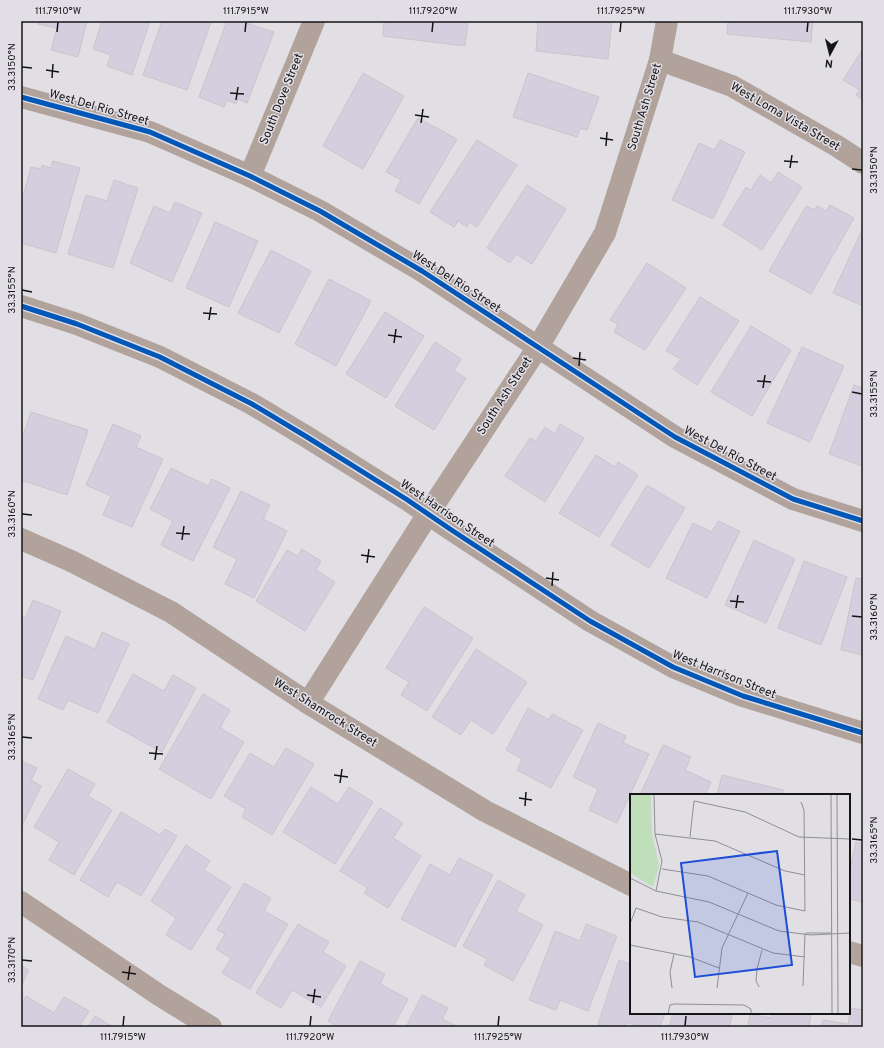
<svg xmlns="http://www.w3.org/2000/svg" width="884" height="1048" viewBox="0 0 884 1048" font-family="Overpass,sans-serif">
  <style>
    .building { fill: #d5cede; stroke: #c7c6c9 }
    .lines { fill: none; stroke-linecap: round; stroke-linejoin: round }
    .minor { stroke: #b1a39c; stroke-width: 22 }
    .cycleway-casing { stroke: #e1dee5; stroke-width: 8 }
    .cycleway { stroke: #0057b8; stroke-width: 5 }
    .ticks { fill: none; stroke: #151416; stroke-width: 1.5 }
    .labels { text-anchor: middle; dominant-baseline: central; stroke-width: 3; stroke-linejoin: round; paint-order: stroke }
    .street-label { font-size: 12px; fill: #151416; stroke: #e1dee5 }
    .inset-road { fill: none; stroke: #8f8e92; stroke-width: 1 }
    .view { fill: #1d4ed8; fill-opacity: 0.15; stroke: #1d4ed8; stroke-width: 2 }
    .inset-edge { fill: none; stroke: #151416; stroke-width: 2 }
    .neatline { fill: none; stroke: #151416; stroke-width: 1.5 }
    .ticks-label { font-size: 10px; text-anchor: middle; fill: #151416 }
  </style>
  <rect width="100%" height="100%" fill="#e1dfe4"/>
  <g class="building">
    <path d="M39,21H87L78,57L51,50L57,28L38,24Z"/>
    <path d="M102,21H150L132,75L107,66L111,55L93,49Z"/>
    <path d="M162,21L211,22L187,90L143,75Z"/>
    <path d="M227,21H240L274,32L247,103L238,99L236,104L227,100L224,107L199,97Z"/>
    <path d="M384,21H468L465,46L383,36Z"/>
    <path d="M538,21H612L608,59L536,51Z"/>
    <path d="M728,21H813L811,42L727,34Z"/>
    <path d="M863,49V100L856,95L860,90L843,80Z"/>
    <path d="M363,73L404,96L363,169L323,146Z"/>
    <path d="M528,73L599,97L587,130L580,128L577,137L513,117Z"/>
    <path d="M418,118L457,139L419,204L395,191L401,180L386,172Z"/>
    <path d="M477,140L517,165L477,227L469,222L467,227L458,221L454,227L430,212Z"/>
    <path d="M720,140L745,152L713,219L672,200L699,143L714,150Z"/>
    <path d="M53,161L80,168L56,253L21,243V204L31,167L41,169L42,165L51,168Z"/>
    <path d="M778,172L802,187L762,250L723,225L746,187L751,190L760,175L771,183Z"/>
    <path d="M114,180L138,188L113,268L68,254L86,195L107,201Z"/>
    <path d="M527,185L566,209L532,264L516,254L510,263L487,248Z"/>
    <path d="M175,202L202,213L172,282L130,263L154,206L170,213Z"/>
    <path d="M830,205L854,218L811,294L769,271L806,206L815,210L817,206L826,211Z"/>
    <path d="M215,222L258,241L229,307L186,288Z"/>
    <path d="M863,228V306L833,293Z"/>
    <path d="M271,250L311,271L279,333L238,313Z"/>
    <path d="M647,263L686,288L645,350L614,332L618,324L610,320Z"/>
    <path d="M329,279L371,301L336,366L295,344Z"/>
    <path d="M700,297L739,321L697,385L673,369L681,359L666,351Z"/>
    <path d="M385,312L424,336L386,398L346,374Z"/>
    <path d="M751,326L791,350L752,416L711,392Z"/>
    <path d="M435,342L461,359L454,371L466,378L434,430L395,406Z"/>
    <path d="M802,347L844,366L810,442L767,423Z"/>
    <path d="M854,385L863,388V466L829,454Z"/>
    <path d="M31,412L88,430L67,495L21,480V441Z"/>
    <path d="M113,424L141,436L136,447L163,459L132,527L103,515L111,496L86,485Z"/>
    <path d="M560,424L584,438L545,502L505,476L530,438L536,441L545,427L555,434Z"/>
    <path d="M596,455L615,467L618,462L638,475L599,537L559,513Z"/>
    <path d="M171,468L208,486L212,479L230,488L193,561L161,545L173,521L150,509Z"/>
    <path d="M647,485L685,508L649,568L611,545Z"/>
    <path d="M241,491L270,505L263,519L287,531L254,598L225,584L237,559L213,547Z"/>
    <path d="M718,521L740,531L707,598L666,578L693,523L712,532Z"/>
    <path d="M754,540L795,559L766,623L725,605Z"/>
    <path d="M302,549L321,561L316,570L335,582L305,631L256,601L287,550L298,556Z"/>
    <path d="M804,561L847,577L821,645L778,628Z"/>
    <path d="M856,578L863,579V655L841,650Z"/>
    <path d="M33,600L61,611L33,680L21,676V617L25,619Z"/>
    <path d="M424,607L473,638L427,711L401,695L409,682L386,668Z"/>
    <path d="M102,632L129,644L98,713L68,700L63,710L38,699L66,636L95,649Z"/>
    <path d="M476,649L527,682L493,734L471,720L461,735L432,717Z"/>
    <path d="M133,674L164,691L173,675L196,688L162,752L107,722Z"/>
    <path d="M203,694L230,710L220,728L244,742L211,799L159,769Z"/>
    <path d="M528,708L549,720L552,714L583,730L551,788L517,770L522,759L506,750Z"/>
    <path d="M598,723L626,736L623,743L649,754L617,823L589,810L598,789L573,777Z"/>
    <path d="M663,745L691,757L685,770L711,782L705,795H640Z"/>
    <path d="M286,748L314,764L272,835L242,817L246,809L224,796L250,753L274,767Z"/>
    <path d="M21,761L37,768L31,780L41,786L21,828Z"/>
    <path d="M68,769L95,784L88,796L112,810L74,875L49,860L59,842L34,827Z"/>
    <path d="M722,775L783,790L782,795H717Z"/>
    <path d="M311,787L338,804L349,787L373,802L335,864L283,832Z"/>
    <path d="M380,808L403,823L393,838L421,856L388,908L364,893L368,888L340,871Z"/>
    <path d="M121,812L160,835L165,829L177,836L141,896L117,882L108,897L80,880Z"/>
    <path d="M856,842L863,844V902L849,899V873Z"/>
    <path d="M186,845L210,861L204,870L231,887L191,950L166,935L176,918L151,901Z"/>
    <path d="M459,858L493,875L455,947L401,919L430,864L450,875Z"/>
    <path d="M498,880L525,895L516,911L543,925L513,981L484,965L487,959L463,946Z"/>
    <path d="M244,883L271,898L264,911L288,924L250,989L222,973L231,958L216,949L225,934L217,930Z"/>
    <path d="M298,924L329,942L323,952L346,966L321,1007L292,990L281,1008L256,993Z"/>
    <path d="M586,924L617,936L588,1011L560,1000L556,1010L529,1000L555,931L580,941Z"/>
    <path d="M619,960L631,964V1013H665L660,1027H640L627,1022L625,1027H606L598,1024Z"/>
    <path d="M360,961L385,974L380,984L408,999L393,1027H338L328,1021Z"/>
    <path d="M21,966L29,970L21,986Z"/>
    <path d="M422,995L448,1008L442,1019L458,1027H406Z"/>
    <path d="M26,996L54,1013L64,997L89,1011L79,1027H21V1005Z"/>
    <path d="M851,1008L863,1010V1027H821L823,1020L848,1024Z"/>
    <path d="M673,1013H733L729,1027H669Z"/>
    <path d="M772,1013H811L809,1027H748L750,1014L771,1018Z"/>
    <path d="M95,1016L113,1027H88Z"/>
  </g>
  <g class="lines">
    <g class="minor">
      <path d="M660,60L732,86L837,146L863,163"/>
      <path d="M21,97L150,132L250,176L320,211L422,271L675,437L793,499L863,521"/>
      <path d="M250,176L314,21"/>
      <path d="M21,306L77,324L160,357L252,404L307,437L406,499L450,529L590,621L673,667L743,696L863,733"/>
      <path d="M21,539L71,561L171,612L308,703L485,811L631,885"/>
      <path d="M308,703L428,514L538,347L605,233L660,60L667,21"/>
      <path d="M21,902L159,995L211,1027"/>
      <path d="M849,952L863,956"/>
    </g>
    <defs>
      <g id="cycleway">
        <path d="M21,97L150,132L250,176L320,211L422,271L675,437L793,499L863,521"/>
        <path d="M21,306L77,324L160,357L252,404L307,437L406,499L450,529L590,621L673,667L743,696L863,733"/>
      </g>
    </defs>
    <use href="#cycleway" class="cycleway-casing"/>
    <use href="#cycleway" class="cycleway"/>
  </g>
  <path class="ticks" d="M57,32L58,22M245,32L246,22M432,32L433,22M620,32L621,22M807,32L808,22M22,67L32,68M46,70L59,72M52,78L53,64M230,93L244,94M236,100L238,87M415,115L429,117M421,123L423,109M600,138L613,140M606,146L607,132M784,161L798,162M790,168L792,155M852,169L862,170M22,290L32,292M203,313L217,314M209,320L211,307M388,335L402,337M394,343L396,329M573,358L586,360M579,366L580,352M757,381L771,382M763,388L765,375M852,392L862,394M22,514L32,515M176,533L190,534M182,540L184,526M361,555L375,557M367,563L369,549M546,578L559,580M552,586L553,572M730,601L744,602M736,608L738,595M852,616L862,617M22,737L32,738M149,753L163,754M155,760L157,746M334,775L348,777M340,783L342,769M519,798L532,800M525,806L526,792M852,839L862,840M22,960L32,961M122,972L136,974M128,980L130,966M307,995L321,997M313,1003L315,989M123,1026L124,1016M310,1026L311,1016M498,1026L499,1016M685,1026L686,1016"/>
  <g class="labels">
    <g class="street-label">
      <text transform="translate(282 99) rotate(-68)">South Dove Street</text>
      <text transform="translate(645 107) rotate(-73)">South Ash Street</text>
      <text transform="translate(99 108) rotate(16)">West Del Rio Street</text>
      <text transform="translate(785 117) rotate(30)">West Loma Vista Street</text>
      <text transform="translate(456 282) rotate(33)">West Del Rio Street</text>
      <text transform="translate(505 396) rotate(-57)">South Ash Street</text>
      <text transform="translate(730 454) rotate(28)">West Del Rio Street</text>
      <text transform="translate(447 514) rotate(34)">West Harrison Street</text>
      <text transform="translate(724 675) rotate(22)">West Harrison Street</text>
      <text transform="translate(325 713) rotate(32)">West Shamrock Street</text>
    </g>
  </g>
  <g transform="translate(630 794)">
    <rect width="220" height="220" fill="#e1dfe4"/>
    <path d="M0,0H21L22,39L29,72L23,93L0,79Z" fill="#bedfba"/>
    <path class="inset-road" d="M24,0L25,40L32,67L26,97M201,0L202,220M207,0L208,220M25,40L85,47L155,77L175,81M60,43L64,7L115,18L169,43L220,45M32,75L78,82L146,111L175,117L174,16L171,8M0,84L26,97L79,108L149,137L181,141L220,139M0,130L6,114L32,123L68,128L143,159L175,163M176,139H201M0,151L60,163L89,174M173,192L175,139M129,193L126,187L127,175L132,156M42,194L40,178L44,160M87,194L92,154L118,99M38,220L40,211L44,210L114,211L121,215V220"/>
    <path class="view" d="M147,57L162,171L65,183L51,69Z"/>
    <rect width="220" height="220" class="inset-edge"/>
  </g>
  <rect width="884" height="1048" fill="none" stroke="#e1dee5" stroke-width="44"/>
  <g transform="translate(830 54) rotate(187)" stroke="#e1dee5" stroke-width="3" paint-order="stroke">
  <path d="M0-3L7 15L0 10L-7 15Z" fill="#151416"/>
  <text y="-6" font-size="11" font-weight="bold" text-anchor="middle" fill="#151416">N</text>
  </g>
  <rect x="22" y="22" width="840" height="1004" class="neatline"/>
  <g class="ticks-label">
    <text x="58" y="14">111.7910°W</text>
    <text x="246" y="14">111.7915°W</text>
    <text x="433" y="14">111.7920°W</text>
    <text x="621" y="14">111.7925°W</text>
    <text x="808" y="14">111.7930°W</text>
    <text transform="translate(11 67) rotate(-90)" y="4">33.3150°N</text>
    <text transform="translate(873 170) rotate(-90)" y="4">33.3150°N</text>
    <text transform="translate(11 290) rotate(-90)" y="4">33.3155°N</text>
    <text transform="translate(873 394) rotate(-90)" y="4">33.3155°N</text>
    <text transform="translate(11 514) rotate(-90)" y="4">33.3160°N</text>
    <text transform="translate(873 617) rotate(-90)" y="4">33.3160°N</text>
    <text transform="translate(11 737) rotate(-90)" y="4">33.3165°N</text>
    <text transform="translate(873 840) rotate(-90)" y="4">33.3165°N</text>
    <text transform="translate(11 960) rotate(-90)" y="4">33.3170°N</text>
    <text x="123" y="1040">111.7915°W</text>
    <text x="310" y="1040">111.7920°W</text>
    <text x="498" y="1040">111.7925°W</text>
    <text x="685" y="1040">111.7930°W</text>
  </g>
</svg>
